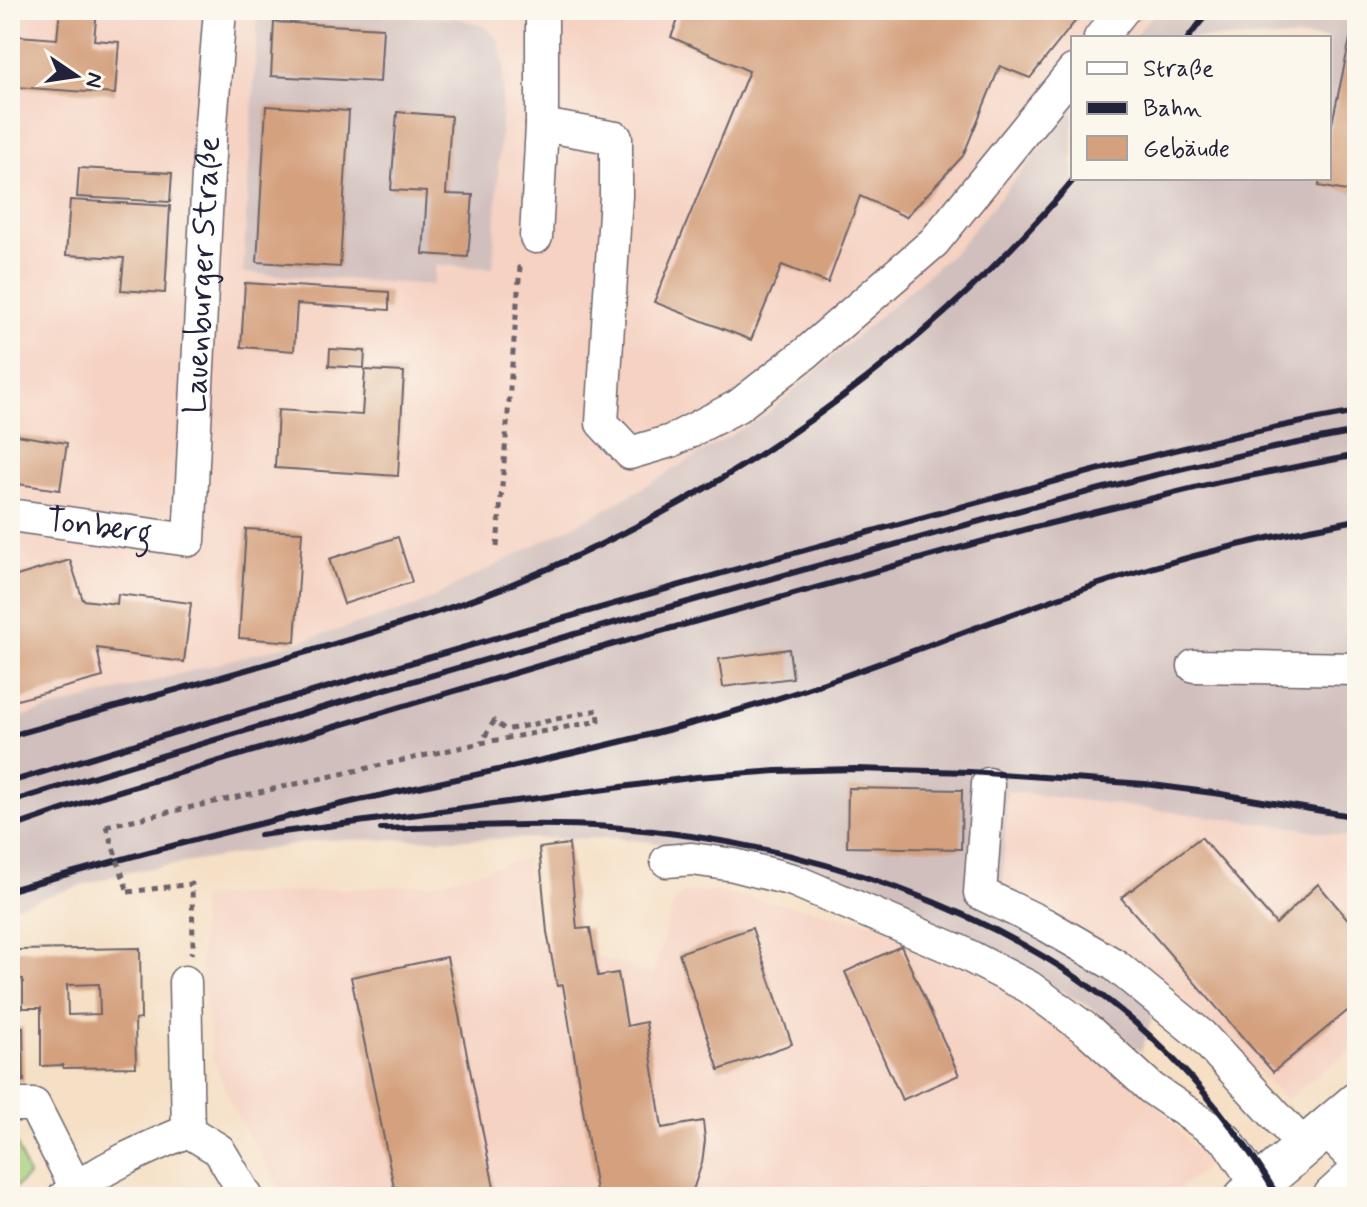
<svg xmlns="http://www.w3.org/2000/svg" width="1367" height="1207" viewBox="0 0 1367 1207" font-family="Mynerve,sans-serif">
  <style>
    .built { fill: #f5d2c2 }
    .industrial { fill: #d1bfbd }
    .green { fill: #a7cf7a; stroke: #64785a; stroke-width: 2 }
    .building { fill: #d4a07e; fill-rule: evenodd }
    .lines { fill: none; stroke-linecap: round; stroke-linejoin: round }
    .minor-casing { stroke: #6c646b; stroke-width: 35 }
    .major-casing { stroke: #6c646b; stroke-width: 43 }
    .path { stroke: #6c646b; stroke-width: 5; stroke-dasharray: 6 6; stroke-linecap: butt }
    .minor { stroke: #fff; stroke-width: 32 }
    .major { stroke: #fff; stroke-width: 40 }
    .rail { stroke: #22223b; stroke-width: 6 }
    .path-bridge { stroke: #6c646b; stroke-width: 5; stroke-dasharray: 6 6; stroke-linecap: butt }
    .labels { text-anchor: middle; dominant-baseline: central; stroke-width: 6; stroke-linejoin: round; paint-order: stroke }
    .street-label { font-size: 32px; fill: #22223b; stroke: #fbf7ec }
  </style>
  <rect width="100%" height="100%" fill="#fbf7ec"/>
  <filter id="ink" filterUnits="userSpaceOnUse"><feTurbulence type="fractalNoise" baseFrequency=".0125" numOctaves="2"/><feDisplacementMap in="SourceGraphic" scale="16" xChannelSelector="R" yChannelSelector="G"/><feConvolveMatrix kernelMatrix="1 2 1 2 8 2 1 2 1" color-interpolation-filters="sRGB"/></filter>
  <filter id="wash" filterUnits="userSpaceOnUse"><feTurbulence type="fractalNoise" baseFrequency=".006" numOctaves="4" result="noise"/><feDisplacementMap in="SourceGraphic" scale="32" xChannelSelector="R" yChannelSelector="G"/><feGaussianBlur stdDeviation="1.8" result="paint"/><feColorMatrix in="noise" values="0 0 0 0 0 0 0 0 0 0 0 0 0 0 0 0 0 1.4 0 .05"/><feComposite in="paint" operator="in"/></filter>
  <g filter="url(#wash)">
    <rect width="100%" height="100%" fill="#f5dfc5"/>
    <g class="built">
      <path d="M10,10H1157L1133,38H1073V110L956,250L767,414L610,507L414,607L294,643L10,720Z"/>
      <path d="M1007,790L1299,828L1357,839V1045L1286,1100L1206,1023L1002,894Z"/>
      <path d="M526,858L536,936L653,975L674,901L686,892L714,891L893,926L1041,1007L1155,1101L1208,1165L1169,1197H285L233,1109L212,1056L201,971V898L432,884Z"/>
    </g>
    <g class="industrial">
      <path d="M1157,10H1357V839L1299,828L1007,791L1002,894L1161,989L1141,1052L1091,1008L986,947L924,915L768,862L694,847L617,838L323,840L123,873L10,908V720L294,643L414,607L610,507L767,414L956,250L1073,110V178H1329V38H1133Z"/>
      <path d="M258,11L457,18L484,26L498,40L504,65L493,268L436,265L433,285L243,273Z"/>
    </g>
    <path class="green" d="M10,1125L28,1176L10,1192Z"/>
    <g id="blocks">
      <g class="building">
        <path d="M60,10H97L94,40L119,42L115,94L16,87L10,99V31L18,36L57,39Z"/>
        <path d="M682,10H1084L1030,78L1000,66L963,156L906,217L860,196L828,283L782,265L751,340L654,302L749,71L671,37Z"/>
        <path d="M1356,11H1357V193L1319,186L1320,178H1329V137Z"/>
        <path d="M274,22L383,28L380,82L271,76Z"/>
        <path d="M266,106L349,111L340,267L257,262Z"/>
        <path d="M397,112L451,116L446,194L473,195L468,257L423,254L427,192L391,190Z"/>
        <path d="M79,168L172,173L170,202L77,197Z"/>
        <path d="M70,200L170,206L165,293L121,290L124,258L66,255Z"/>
        <path d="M245,283L389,292V310L297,304L294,351L241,347Z"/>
        <path d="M330,349L365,351L364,368L329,366Z"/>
        <path d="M365,370L404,372L398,476L275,468L278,410L362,415Z"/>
        <path d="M10,434L67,443L60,490L10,483Z"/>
        <path d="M246,529L302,532L295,642L239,638Z"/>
        <path d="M398,537L412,582L344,604L329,559Z"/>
        <path d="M70,560L83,600L117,604L118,594L191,603L184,662L110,652L111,650L97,648L103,677L10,702V578Z"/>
        <path d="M789,649L793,678L723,687L719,659Z"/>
        <path d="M848,788L962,790L961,849L847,847Z"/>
        <path d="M1201,837L1276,924L1318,884L1357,930V1003L1273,1072L1121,898Z"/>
        <path d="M569,844L577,929L590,928L598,976L618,973L627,1026L646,1022L662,1128L703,1121L705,1140L702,1163L692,1193V1197H597L563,985L557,986L547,932L539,848Z"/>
        <path d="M752,928L792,1044L719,1070L679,953Z"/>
        <path d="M901,946L959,1075L902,1100L845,972Z"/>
        <path d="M140,948L141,1019L135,1020L136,1067L63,1068V1065L41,1066V1008H23V979L16,978V950ZM99,984L100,1014L68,1015L67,985Z"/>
        <path d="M447,957L496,1197H396L351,977Z"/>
        <path d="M10,1027H23L24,1081H10Z"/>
        <path d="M919,1191L928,1197H896V1195Z"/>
      </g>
    </g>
  </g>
  <g filter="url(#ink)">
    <use href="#blocks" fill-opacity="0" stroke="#6c646b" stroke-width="2"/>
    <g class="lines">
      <defs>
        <g id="minor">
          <path d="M1100,38L1123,10"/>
          <path d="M542,125L616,138V196L602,423L630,453L671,441L738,406L806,353L934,242L1073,71"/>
          <path d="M536,237L542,125V10"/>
          <path id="s1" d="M10,515L189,540L210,136L220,10"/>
          <path d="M1194,666L1357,669"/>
          <path d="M988,784L980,893L1046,925L1115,965L1201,1035L1304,1146"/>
          <path d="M667,861L692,859L734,865L793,880L959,951L1029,987L1090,1032L1151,1088L1226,1139L1258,1186"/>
          <path d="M185,982L188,1131"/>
          <path d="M10,1105H34L76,1188"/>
          <path d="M1325,1130L1357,1162"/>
          <path d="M188,1131L219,1150L247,1197"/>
          <path d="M64,1197C101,1168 145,1149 188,1131"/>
        </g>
        <g id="major">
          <path d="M1245,1197L1357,1102"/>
          <path d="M1333,1197L1357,1175"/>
        </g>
      </defs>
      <use href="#minor" class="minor-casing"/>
      <use href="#major" class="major-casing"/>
      <g class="path">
        <path d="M497,547L520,267L522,263"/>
        <path d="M106,826L481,743L599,721L598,710L506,730L494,721L481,743"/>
        <path d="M128,892L192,884L193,946L191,954"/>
      </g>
      <use href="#minor" class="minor"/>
      <use href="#major" class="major"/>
      <g class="rail">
        <path d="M1188,38L1210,10"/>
        <path d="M10,736C107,709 204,683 300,654C369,634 438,614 505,587C723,499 923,358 1075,178"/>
        <path d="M10,782C295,696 580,612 866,533C1029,489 1191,440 1357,412"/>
        <path d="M10,802C287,717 566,635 846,558C1015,512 1184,462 1357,432"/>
        <path d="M10,828L102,796L582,653L1027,529L1219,482L1357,455"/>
        <path d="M381,829C458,827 535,822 611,827C796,841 1012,907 1150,1036C1200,1083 1243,1137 1278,1197"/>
        <path d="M260,835L697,777L776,771L855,769L970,772L1145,784L1221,794L1357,817"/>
        <path d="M10,890C127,857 245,826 364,799C487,772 612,747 733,712C861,675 984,621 1111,580C1191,555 1274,535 1357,520"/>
      </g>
      <path class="path-bridge" d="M106,826L128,892"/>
    </g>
  </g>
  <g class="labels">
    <g class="street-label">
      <text stroke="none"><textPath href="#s1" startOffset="446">Lauenburger Straße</textPath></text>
      <text stroke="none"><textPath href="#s1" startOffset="90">Tonberg</textPath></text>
    </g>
  </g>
  <rect width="1367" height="1207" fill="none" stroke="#fbf7ec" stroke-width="40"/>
  <rect x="1071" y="36" width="260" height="144" fill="#fbf7ec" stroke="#a4a2a5" stroke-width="2"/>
  <rect x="1087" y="62" width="40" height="12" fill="#ffffff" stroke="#a4a2a5" stroke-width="2"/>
  <text x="1143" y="76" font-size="24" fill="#22223b">Straße</text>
  <rect x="1087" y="102" width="40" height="12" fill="#22223b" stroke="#a4a2a5" stroke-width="2"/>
  <text x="1143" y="116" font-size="24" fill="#22223b">Bahn</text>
  <rect x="1087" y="136" width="40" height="24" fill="#d4a07e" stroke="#a4a2a5" stroke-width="2"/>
  <text x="1143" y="156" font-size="24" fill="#22223b">Gebäude</text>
  <g transform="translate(76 76) rotate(103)" stroke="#fbf7ec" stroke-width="6" paint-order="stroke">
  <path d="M0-6L14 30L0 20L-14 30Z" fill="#22223b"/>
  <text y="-12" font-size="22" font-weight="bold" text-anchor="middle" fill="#22223b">N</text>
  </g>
</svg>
